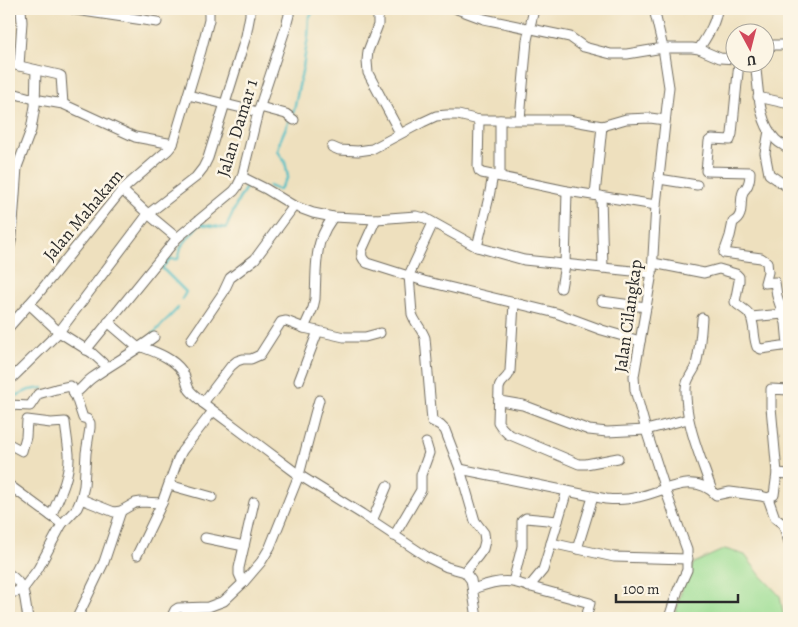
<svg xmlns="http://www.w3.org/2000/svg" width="798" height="627" viewBox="0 0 798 627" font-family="Alegreya,serif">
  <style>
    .green { fill: #9cde94; stroke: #648460 }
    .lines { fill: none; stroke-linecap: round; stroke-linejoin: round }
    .stream { stroke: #50bec4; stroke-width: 2.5 }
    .minor-casing { stroke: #6f6a5e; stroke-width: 11 }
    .minor { stroke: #fff; stroke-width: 9 }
    .labels { text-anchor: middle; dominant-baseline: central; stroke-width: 5; stroke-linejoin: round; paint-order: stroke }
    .street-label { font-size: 18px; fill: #2b2b2b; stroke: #fcf5e5 }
  </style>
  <rect width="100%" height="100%" fill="#fcf5e5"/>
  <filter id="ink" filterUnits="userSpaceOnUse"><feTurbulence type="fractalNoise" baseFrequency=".02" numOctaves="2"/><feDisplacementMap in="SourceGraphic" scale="10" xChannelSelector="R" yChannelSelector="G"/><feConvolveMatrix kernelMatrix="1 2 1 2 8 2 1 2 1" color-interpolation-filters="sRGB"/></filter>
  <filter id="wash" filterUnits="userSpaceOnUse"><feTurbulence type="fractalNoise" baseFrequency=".0096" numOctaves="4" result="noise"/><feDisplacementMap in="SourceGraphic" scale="20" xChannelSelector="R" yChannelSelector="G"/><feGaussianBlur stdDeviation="1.12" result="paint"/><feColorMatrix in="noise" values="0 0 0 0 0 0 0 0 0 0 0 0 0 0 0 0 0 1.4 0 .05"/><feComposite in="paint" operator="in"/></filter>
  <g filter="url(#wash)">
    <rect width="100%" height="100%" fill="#eee0be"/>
    <path class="green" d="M725,549L745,555L761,576L780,596L784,618H677L676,611L683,585L694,563Z"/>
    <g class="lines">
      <g class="stream">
        <path d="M292,115L294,110L303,67L308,37L309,17L316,9"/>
        <path d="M269,186L279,190L288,177L285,162L278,151L280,141L289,120"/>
        <path d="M182,299L186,292L162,268L170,259H178L181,247L199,224L226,228L238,201L249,182"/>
        <path d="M153,334L178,308"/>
        <path d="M9,399L29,390L43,388"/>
      </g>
    </g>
  </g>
  <g filter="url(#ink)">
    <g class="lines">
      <defs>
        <g id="minor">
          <path d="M73,9L76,10L157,22"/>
          <path d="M377,9L378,18V25L368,51L367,61L368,73L400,133"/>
          <path d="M457,9L484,19L570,37L584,47L611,54H627L663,48H692L699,49L720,58L736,59"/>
          <path d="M654,9L663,48L669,87L656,205L652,273L634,376L635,390L646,430L665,489L687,550V570L678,590L669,618"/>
          <path d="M766,48L774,45H789"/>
          <path d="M699,49C707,36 716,23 717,9"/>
          <path d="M9,62L11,64L59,75L61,76L63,104"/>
          <path d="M739,62L732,134L730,140L712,139L709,141L706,171L750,172C750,177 749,184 746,188C745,190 744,190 743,192C739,202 745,217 733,222L730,236L724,253L761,258L767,262L768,272L765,283L775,282L777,296L786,323L788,345"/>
          <path d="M755,62C759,88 757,120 776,140C780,144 785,146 789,149"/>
          <path d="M19,66L22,22L21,9"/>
          <path d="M9,92L34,99L63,104L135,137L173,144"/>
          <path d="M188,95L258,112"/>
          <path d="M758,97L785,103"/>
          <path d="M260,107L286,114L294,120"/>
          <path d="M520,119L527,40L534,9"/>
          <path d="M479,120L478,167L479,171L482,173L567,191L656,205"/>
          <path d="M769,131L765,153L769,174L789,188"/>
          <path d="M332,147L339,150L358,151L372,149L423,122L436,116L447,115H458L479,120H568L602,126L626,119L650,118L665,120"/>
          <path d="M9,166L17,167L12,237L9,250"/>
          <path d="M17,167L31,130L35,106L36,70"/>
          <path d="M500,176V120"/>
          <path d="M242,177L266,189L294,206L313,213L333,217L376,219L416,216L425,218L477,247L524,260L652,273"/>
          <path d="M659,179L697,185"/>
          <path d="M122,190L148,214L177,238"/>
          <path d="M595,195L602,126"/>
          <path d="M601,196L603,268"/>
          <path d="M376,219L362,250C361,256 362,259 367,263L424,281L556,313L602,330L640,341"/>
          <path d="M433,223L409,275L412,314C415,323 422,329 425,338L432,421L440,425L445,430L460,469L475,521L484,533L485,541L483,549L478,556L465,572"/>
          <path d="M477,247L489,197L493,175"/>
          <path d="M653,263L704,273L719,269L736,274L739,277V281L735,302C740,308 745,308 750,315C755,324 753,337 757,347L761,349L789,345"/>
          <path d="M561,288L565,265L567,191"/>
          <path d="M602,301L646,307"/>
          <path d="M514,303L510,371C508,380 501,379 499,388L498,422L502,428L508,434L579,464H586L618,458"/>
          <path d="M29,304L59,332L92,353L103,363"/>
          <path d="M751,317L783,314L789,311"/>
          <path d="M702,318C701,334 700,349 696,365C693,374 686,378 686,389C685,424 701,458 712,491"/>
          <path d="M108,322L136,346"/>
          <path d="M9,327L38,294L122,190L168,150L173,144L201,51L209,20V9"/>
          <path d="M304,328L344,337H365L380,333"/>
          <path d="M191,340L223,293L230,278L255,259L294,206"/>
          <path d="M142,347C155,352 173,358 182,371C186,376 186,384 189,389C192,394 199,398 203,403L299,475L362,514L427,557L447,567L465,572L471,580L477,618"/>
          <path d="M86,350L177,238L234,191L237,187L242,177L258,112L285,30L289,15V9"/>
          <path d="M9,381L59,332L148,214L196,177L203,168L208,158L246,36L250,15V9"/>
          <path d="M299,381L318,331"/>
          <path d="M500,401L523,405L589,430L607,432L646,430L688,419"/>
          <path d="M203,403L231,366L237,361L243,359H251L260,355L281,322L286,321L304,328L313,308L315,299C316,281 315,255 321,239C324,231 328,224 333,217"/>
          <path d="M9,405L30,406L38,394L56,389L70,386L72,387L74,394"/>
          <path d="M9,444L22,451L26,437L27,420L51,423L65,422C66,432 68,443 69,454C70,476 60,496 51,516"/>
          <path d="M460,469L606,499C617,500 627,500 638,497C663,492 694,471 716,495L730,492L761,496L768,498L775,518L783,524L789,542"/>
          <path d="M777,473L789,474"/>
          <path d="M9,485L62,524"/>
          <path d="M169,485L212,497"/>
          <path d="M768,498L774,495L777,473L771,407V389L789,390"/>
          <path d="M81,499L114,512L121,511L135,503L141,502L162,503"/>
          <path d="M372,521L387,486"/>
          <path d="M394,536L421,490V475L429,453L426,443"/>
          <path d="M205,538L244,546"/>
          <path d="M551,543L614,557L688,559"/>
          <path d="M577,549L593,497"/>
          <path d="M137,555L162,503L178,459L182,451L213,411"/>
          <path d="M9,574C27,586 24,599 28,618"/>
          <path d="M513,582L522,546V521L526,518L558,521"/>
          <path d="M243,583L239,574V568L254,502"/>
          <path d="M529,587L543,570L567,491"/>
          <path d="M473,589C487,584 499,580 513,582L590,603L586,618"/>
          <path d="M9,592H16L23,589L38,569L62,524L77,508L81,499L84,486L86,453L90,428V423L87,419L83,418L76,397L74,394C81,390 85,383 92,378C112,364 134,352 154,337"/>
          <path d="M77,618L104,562L121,511"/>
          <path d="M171,618L175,610L178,608L208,607L224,601L243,583L261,562L270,547L299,475L315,414L319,400"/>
        </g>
      </defs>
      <use href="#minor" class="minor-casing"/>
      <use href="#minor" class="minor"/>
    </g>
  </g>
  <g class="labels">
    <g class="street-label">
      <text transform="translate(237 128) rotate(-73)">Jalan Damar 1</text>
      <text transform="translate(83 215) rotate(-50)">Jalan Mahakam</text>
      <text transform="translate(628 316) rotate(-82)">Jalan Cilangkap</text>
    </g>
  </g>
  <rect width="798" height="627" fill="none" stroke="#fcf5e5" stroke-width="30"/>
  <g transform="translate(750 48) rotate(173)"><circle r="24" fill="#fcf5e5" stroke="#a8a49b"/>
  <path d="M0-4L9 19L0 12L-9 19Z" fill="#d1495b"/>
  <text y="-8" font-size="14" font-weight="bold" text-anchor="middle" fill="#2b2b2b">U</text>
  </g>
  <path d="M616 594v8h122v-8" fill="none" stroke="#2b2b2b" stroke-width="2.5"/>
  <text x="623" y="594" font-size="15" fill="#2b2b2b" stroke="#fcf5e5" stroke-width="4" paint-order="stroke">100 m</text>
</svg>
